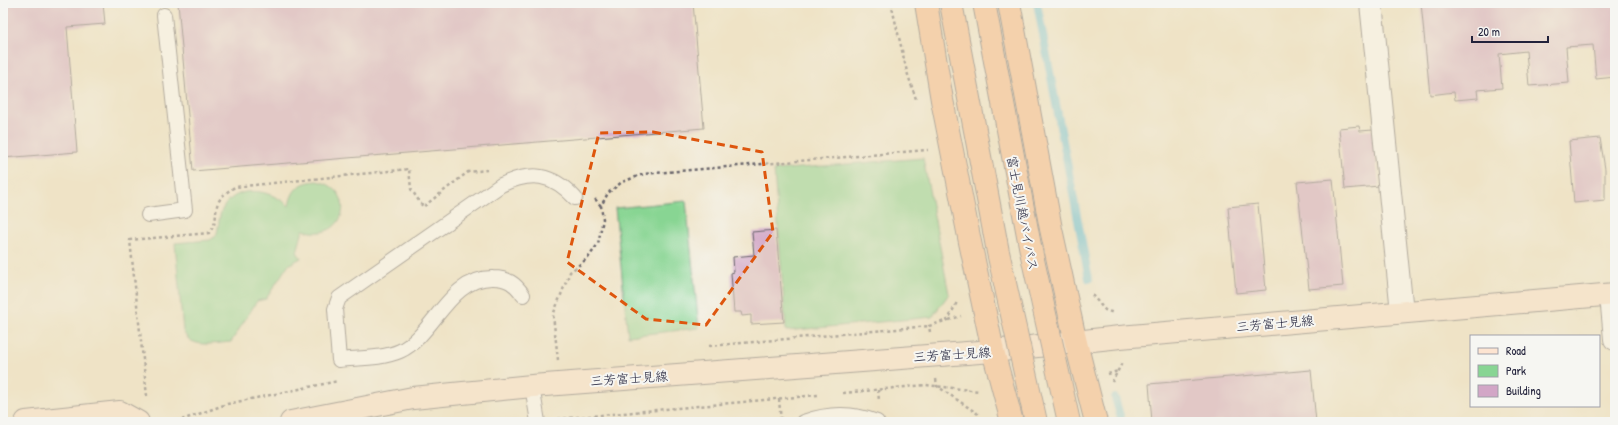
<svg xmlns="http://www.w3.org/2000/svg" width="1618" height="425" viewBox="0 0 1618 425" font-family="'Patrick Hand','Klee One',sans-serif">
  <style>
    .green { fill: #88d593; stroke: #557c67 }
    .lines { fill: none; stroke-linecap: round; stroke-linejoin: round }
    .stream { stroke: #5ebfdc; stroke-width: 8 }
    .building { fill: #d2a6c6 }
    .lane-casing { stroke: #6a666c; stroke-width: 16 }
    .street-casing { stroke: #6a666c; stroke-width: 24 }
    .secondary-casing { stroke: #6a666c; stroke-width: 24 }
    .highway-casing { stroke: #6a666c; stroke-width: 24 }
    .path { stroke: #6a666c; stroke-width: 2.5; stroke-dasharray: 3 3; stroke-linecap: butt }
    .lane { stroke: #fff; stroke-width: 14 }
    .street { stroke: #fff; stroke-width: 22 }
    .secondary { stroke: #fde4d1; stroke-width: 22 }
    .highway { stroke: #fbbb8d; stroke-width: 22 }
    .highway-bridge-casing { stroke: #6a666c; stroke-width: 24; stroke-linecap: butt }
    .highway-bridge { stroke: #fbbb8d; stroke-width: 22 }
    .marked { fill: none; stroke: #de560e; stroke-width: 3; stroke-dasharray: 8 5; stroke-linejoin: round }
    .labels { text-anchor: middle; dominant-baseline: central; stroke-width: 4; stroke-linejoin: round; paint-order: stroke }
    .street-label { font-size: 13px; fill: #22223b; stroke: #f6f6f2 }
  </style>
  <rect width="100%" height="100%" fill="#f6f6f2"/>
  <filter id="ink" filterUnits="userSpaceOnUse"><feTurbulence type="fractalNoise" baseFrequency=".025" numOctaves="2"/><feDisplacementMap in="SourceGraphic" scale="8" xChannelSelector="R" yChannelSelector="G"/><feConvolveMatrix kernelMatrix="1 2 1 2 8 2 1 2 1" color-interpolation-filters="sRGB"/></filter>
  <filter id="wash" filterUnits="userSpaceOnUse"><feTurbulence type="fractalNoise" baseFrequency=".012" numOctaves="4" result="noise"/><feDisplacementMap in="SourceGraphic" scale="16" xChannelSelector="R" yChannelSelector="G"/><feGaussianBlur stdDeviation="0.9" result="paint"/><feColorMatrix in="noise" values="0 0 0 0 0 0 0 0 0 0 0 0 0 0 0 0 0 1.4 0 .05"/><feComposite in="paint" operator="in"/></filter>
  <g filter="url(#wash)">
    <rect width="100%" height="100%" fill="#efe3c6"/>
    <g class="green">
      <path d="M923,158L949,294L932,317L786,331L774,170Z"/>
      <path d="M317,181C359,189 346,244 303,230L297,252L301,258L288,265L266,299L257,301L231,342C215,343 191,350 183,331L175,243L210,240L216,236C219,229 218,220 221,212C234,183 269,188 289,206C292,189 300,182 317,181Z"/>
      <path d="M686,201L699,328L628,336L615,208Z"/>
    </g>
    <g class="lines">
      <g class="stream">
        <path d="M1037,3L1089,279"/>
        <path d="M1115,398L1122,422"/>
      </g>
    </g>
    <g id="blocks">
      <g class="building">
        <path d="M3,3H103L105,24L67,27L77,152L3,158Z"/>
        <path d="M178,3H693L704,128L193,171Z"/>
        <path d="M1421,3H1615V77L1596,79L1593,45L1566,47L1569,83L1529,86L1526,51L1499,54L1502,88L1477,90L1478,98L1455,100L1454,92L1430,95Z"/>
        <path d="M1359,126L1360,131L1373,130L1379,186L1345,189L1339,128Z"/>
        <path d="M1600,138L1605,169V200L1574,203L1569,141Z"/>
        <path d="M1333,179L1343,286L1309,289L1297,182Z"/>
        <path d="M1258,204L1266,290L1236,293L1228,207Z"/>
        <path d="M776,230L784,322L751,324V315L742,316L741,312H734L731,273L734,272L733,257L754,255L752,232Z"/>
        <path d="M1311,370L1316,422H1152L1149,384Z"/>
      </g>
    </g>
  </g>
  <g filter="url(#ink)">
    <use href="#blocks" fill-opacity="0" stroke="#6a666c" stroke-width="1"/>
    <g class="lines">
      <defs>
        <g id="lane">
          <path d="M148,215L185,210L164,15"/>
          <path d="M523,295C515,283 507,278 493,278C449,277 434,335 400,351C382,359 358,358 339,360L335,309L339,298L501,185C531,171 552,173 575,198"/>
          <path d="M532,386L538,422"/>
          <path d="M803,422C828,413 852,412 877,422"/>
        </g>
        <g id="street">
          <path d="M1371,3L1402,312"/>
          <path d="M1611,295L1615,339"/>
        </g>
        <g id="secondary">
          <path d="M26,422L120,412L138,422"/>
          <path d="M291,422L413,398L532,386L993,351L1120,337L1615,294"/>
        </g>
        <g id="highway">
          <path d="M926,3L942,100L970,242L993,351L1012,422"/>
          <path d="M1009,3L1051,229L1076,343L1096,422"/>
        </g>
      </defs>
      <use href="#lane" class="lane-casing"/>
      <use href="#street" class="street-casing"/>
      <use href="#secondary" class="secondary-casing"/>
      <use href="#highway" class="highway-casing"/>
      <g class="path">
        <path d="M891,3L907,72L916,99"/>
        <path d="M595,199L601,206"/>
        <path d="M1092,295L1105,310L1114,313"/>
        <path d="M949,320L961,316"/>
        <path d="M930,332L929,326L948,320L957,302"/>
        <path d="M709,346L929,326"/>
        <path d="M558,360L553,315L570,272L588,258L598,244L603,219L601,206L608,193L622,182L644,174L928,150"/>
        <path d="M1108,374L1118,371"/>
        <path d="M936,379L937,386L978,414L980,422"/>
        <path d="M1112,382L1123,361"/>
        <path d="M878,390L879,401"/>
        <path d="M843,393L926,385L979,391"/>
        <path d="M147,396L130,240L209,233C224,214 205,204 235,187L409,169L411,189L423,207L468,172L487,170"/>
        <path d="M779,399L781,422"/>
        <path d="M558,419L818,395"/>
        <path d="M176,422L227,404L338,381"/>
      </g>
      <use href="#lane" class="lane"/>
      <use href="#street" class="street"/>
      <use href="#secondary" class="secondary"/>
      <use href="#highway" class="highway"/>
      <defs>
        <g id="highway-bridge">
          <path d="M951,3L998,252L1036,422"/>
          <path d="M984,3L1031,251L1069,422"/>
        </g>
      </defs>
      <use href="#highway-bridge" class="highway-bridge-casing"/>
      <use href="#highway-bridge" class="highway-bridge"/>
    </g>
  </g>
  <path d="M0 0H1618V425H0ZM653,132L762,152L773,232L706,325L646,319L567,262L599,133Z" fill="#efe3c6" fill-opacity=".55" fill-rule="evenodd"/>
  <path class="marked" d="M653,132L762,152L773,232L706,325L646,319L567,262L599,133Z"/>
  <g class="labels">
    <g class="street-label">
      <text transform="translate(1023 213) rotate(79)">富士見川越バイパス</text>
      <text transform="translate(1275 323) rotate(-5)">三芳富士見線</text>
      <text transform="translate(952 354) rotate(-4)">三芳富士見線</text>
      <text transform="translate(629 378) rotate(-4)">三芳富士見線</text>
    </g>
  </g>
  <rect width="1618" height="425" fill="none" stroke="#f6f6f2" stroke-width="16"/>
  <rect x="1470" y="335" width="130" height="72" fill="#f6f6f2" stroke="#a1a1a9"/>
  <rect x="1478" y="348" width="20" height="6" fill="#fde4d1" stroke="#a1a1a9"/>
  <text x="1506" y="355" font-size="12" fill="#22223b">Road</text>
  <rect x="1478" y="365" width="20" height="12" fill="#88d593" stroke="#a1a1a9"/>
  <text x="1506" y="375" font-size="12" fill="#22223b">Park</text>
  <rect x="1478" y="385" width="20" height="12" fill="#d2a6c6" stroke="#a1a1a9"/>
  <text x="1506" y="395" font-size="12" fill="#22223b">Building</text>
  <path d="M1472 36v6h76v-6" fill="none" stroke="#22223b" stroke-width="2"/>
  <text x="1478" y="36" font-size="12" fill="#22223b" stroke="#f6f6f2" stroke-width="3" paint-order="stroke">20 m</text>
</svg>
